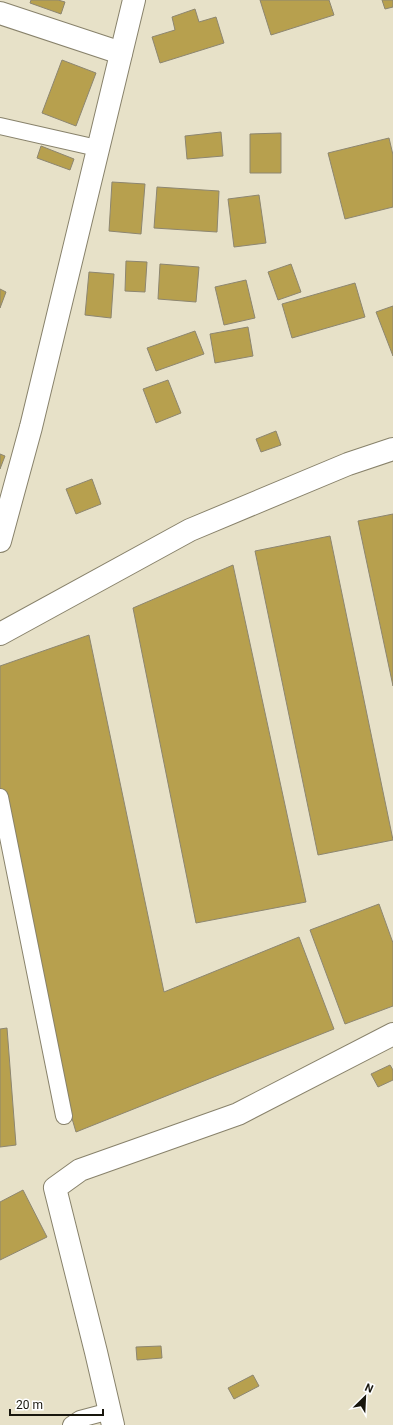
<svg xmlns="http://www.w3.org/2000/svg" width="393" height="1425" viewBox="0 0 393 1425" font-family="Roboto,sans-serif">
  <style>
    .building { fill: #b7a04e; stroke: #8d8670 }
    .lines { fill: none; stroke-linecap: round; stroke-linejoin: round }
    .service-casing { stroke: #88826b; stroke-width: 18 }
    .minor-casing { stroke: #88826b; stroke-width: 24 }
    .tertiary-casing { stroke: #88826b; stroke-width: 24 }
    .service { stroke: #fff; stroke-width: 16 }
    .minor { stroke: #fff; stroke-width: 22 }
    .tertiary { stroke: #fff; stroke-width: 22 }
  </style>
  <rect width="100%" height="100%" fill="#e7e1c8"/>
  <g class="building">
    <path d="M31,0H58L65,2L61,14L30,3Z"/>
    <path d="M260,0H329L334,15L271,35Z"/>
    <path d="M382,0H393V7L385,9Z"/>
    <path d="M195,9L199,22L216,17L224,43L160,63L152,37L175,30L172,17Z"/>
    <path d="M62,60L96,73L76,126L42,113Z"/>
    <path d="M221,132L223,156L187,159L185,136Z"/>
    <path d="M281,133V173H250V134Z"/>
    <path d="M389,138L393,155V207L345,219L328,153Z"/>
    <path d="M41,146L74,159L70,170L37,158Z"/>
    <path d="M112,182L145,184L141,234L109,231Z"/>
    <path d="M157,187L219,191L217,232L154,228Z"/>
    <path d="M259,195L266,243L234,247L228,199Z"/>
    <path d="M126,261L147,262L145,292L125,291Z"/>
    <path d="M160,264L199,267L196,302L158,299Z"/>
    <path d="M291,264L301,292L278,300L268,272Z"/>
    <path d="M89,272L114,274L111,318L85,315Z"/>
    <path d="M246,280L255,318L224,325L215,287Z"/>
    <path d="M355,283L365,317L292,338L282,304Z"/>
    <path d="M0,289L6,292L0,308Z"/>
    <path d="M393,306V356L376,312Z"/>
    <path d="M248,327L253,356L215,363L210,334Z"/>
    <path d="M195,331L204,354L156,371L147,348Z"/>
    <path d="M168,380L181,413L156,423L143,389Z"/>
    <path d="M276,431L281,445L261,452L256,439Z"/>
    <path d="M0,454L5,456L0,469Z"/>
    <path d="M92,479L101,504L76,514L66,489Z"/>
    <path d="M393,514V686L358,521Z"/>
    <path d="M330,536L393,840L318,855L255,551Z"/>
    <path d="M233,565L306,902L196,923L133,608Z"/>
    <path d="M89,635L164,992L299,937L334,1029L76,1132L47,1034L0,802V666Z"/>
    <path d="M379,904L393,943V1006L345,1024L310,930Z"/>
    <path d="M7,1028L16,1145L0,1147V1029Z"/>
    <path d="M390,1065L393,1070V1080L378,1087L371,1074Z"/>
    <path d="M23,1190L47,1237L0,1260V1202Z"/>
    <path d="M161,1346L162,1358L137,1360L136,1347Z"/>
    <path d="M253,1375L259,1386L234,1399L228,1388Z"/>
  </g>
  <g class="lines">
    <defs>
      <g id="service">
        <path d="M0,126L97,148"/>
        <path d="M0,797L64,1116"/>
        <path d="M71,1425L80,1419L110,1411"/>
      </g>
      <g id="minor">
        <path d="M0,13L121,53"/>
        <path d="M113,1425L96,1352L55,1188L80,1170L238,1114L393,1034"/>
      </g>
      <g id="tertiary">
        <path d="M0,541L31,427L134,0"/>
        <path d="M0,634L190,530L348,464L393,449"/>
      </g>
    </defs>
    <use href="#service" class="service-casing"/>
    <use href="#minor" class="minor-casing"/>
    <use href="#tertiary" class="tertiary-casing"/>
    <use href="#service" class="service"/>
    <use href="#minor" class="minor"/>
    <use href="#tertiary" class="tertiary"/>
  </g>
  <g transform="translate(365 1397) rotate(24)" stroke="#ffffff" stroke-width="3" paint-order="stroke">
  <path d="M0-3L7 15L0 10L-7 15Z" fill="#18160d"/>
  <text y="-6" font-size="11" font-weight="bold" text-anchor="middle" fill="#18160d">N</text>
  </g>
  <path d="M10 1409v6h93v-6" fill="none" stroke="#18160d" stroke-width="2"/>
  <text x="16" y="1409" font-size="12" fill="#18160d" stroke="#ffffff" stroke-width="3" paint-order="stroke">20 m</text>
</svg>
